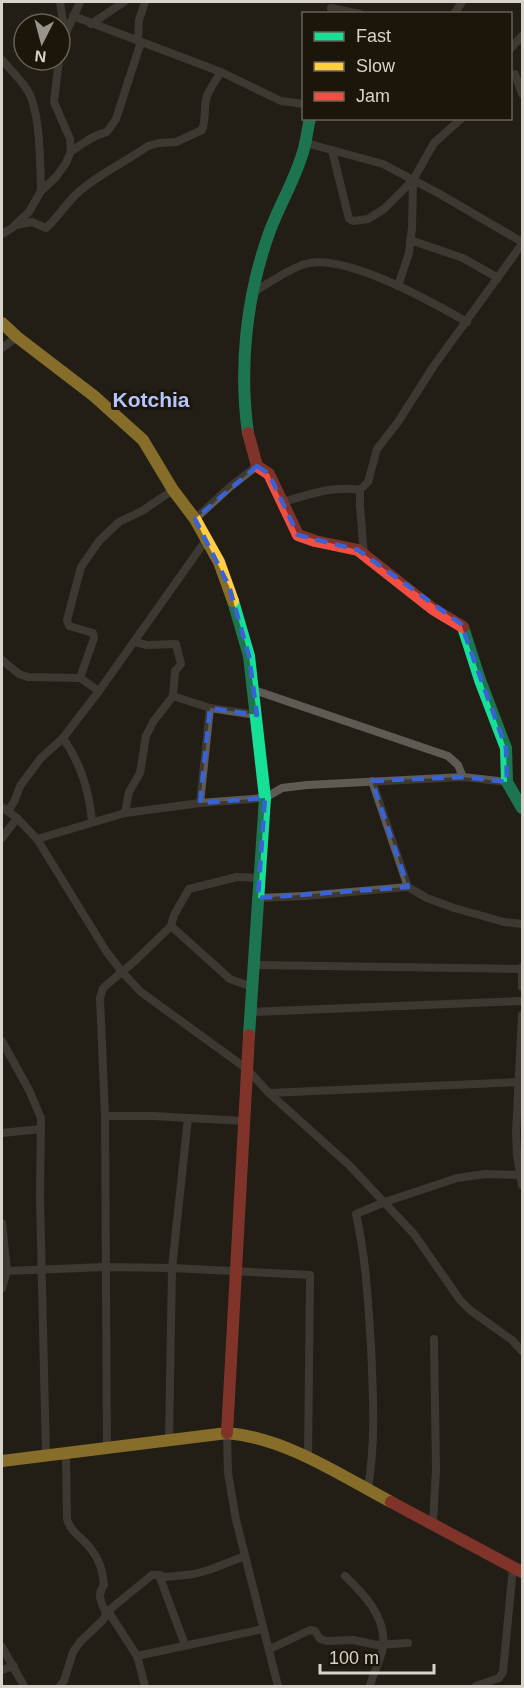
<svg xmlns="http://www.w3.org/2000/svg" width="524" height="1688" viewBox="0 0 524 1688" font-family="Arial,sans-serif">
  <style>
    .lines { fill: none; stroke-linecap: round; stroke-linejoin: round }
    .street { stroke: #5e5b55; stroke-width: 8 }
    .fast { stroke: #16e098; stroke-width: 12 }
    .slow { stroke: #ffcf43; stroke-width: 12 }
    .jam { stroke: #f24e42; stroke-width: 12 }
    .marked { fill: none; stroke: #3962d6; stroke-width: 4.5; stroke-dasharray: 12 8; stroke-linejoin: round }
    .labels { text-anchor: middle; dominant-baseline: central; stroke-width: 6; stroke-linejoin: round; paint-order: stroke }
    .quarter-label { font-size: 21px; font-weight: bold; fill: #b3c5fc; stroke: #1c1509 }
  </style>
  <rect width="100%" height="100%" fill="#221e16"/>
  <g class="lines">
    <g class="street">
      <path d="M60,2L65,34"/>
      <path d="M331,8L360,14"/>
      <path d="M454,14L462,2"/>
      <path d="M73,16L221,72L281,101L304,104"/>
      <path d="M91,24L124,2"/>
      <path d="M138,41L139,20L145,2"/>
      <path d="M510,49L522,36"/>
      <path d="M60,56L65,35L80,2"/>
      <path d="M2,60C10,69 19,78 26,88C41,109 40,164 41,191"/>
      <path d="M515,74L522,94"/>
      <path d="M306,143L383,164L438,193L522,242"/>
      <path d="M332,150L349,219L353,221L368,219L384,209L413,180L434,143L462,118"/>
      <path d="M71,151C84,144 92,135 107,132L116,119L141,42"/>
      <path d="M16,225L32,222L46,228C59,217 67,201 81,190C101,173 127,161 148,146L159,143L176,142L202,130C206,120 204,110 206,99C209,89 216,80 221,72"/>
      <path d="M2,234L12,228L29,212L41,191L56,177L66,163L71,151L70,139L54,102L59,60"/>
      <path d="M410,240L463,258L498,278"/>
      <path d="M398,286L409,253L412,228L413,180"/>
      <path d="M252,293C268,284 288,269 305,264C344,252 432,302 467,322"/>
      <path d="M2,348L17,337"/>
      <path d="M283,502C308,495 333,485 360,490"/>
      <path d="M195,519L231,486L257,466"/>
      <path d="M364,556L360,505V490L368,482L377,449L398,422L433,367L522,244"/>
      <path d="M2,660L19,674L28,677L80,678L99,691"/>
      <path d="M80,678L94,638L93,633L69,626L67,620L81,567L99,541L119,522L142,511L173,490"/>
      <path d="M254,690L448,756L458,765L463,777"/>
      <path d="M173,696L210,708L257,715"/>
      <path d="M63,738C81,764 89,790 92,822"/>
      <path d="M372,781L408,887"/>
      <path d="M200,803L210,708"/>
      <path d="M2,807L17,818L37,839L106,951L122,972L141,992L247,1069L269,1093L349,1165L414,1234L460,1300L470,1310L512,1340L522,1351"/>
      <path d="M8,811L15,800L20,786L41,758L63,738L99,691L206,540"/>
      <path d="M125,813L129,792L140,773L146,736L153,722L173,696L175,671L181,664L176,644L147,645L135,642"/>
      <path d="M2,838L17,818"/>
      <path d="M37,839L125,813L200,803L265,798L282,788L307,785L463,777L507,782"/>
      <path d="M258,898L305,896L408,887L427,898L454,908L504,922L522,924"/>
      <path d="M254,965L522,969"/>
      <path d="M522,967V987"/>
      <path d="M252,987L230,979L171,926L174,915L189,889L237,877L260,878"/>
      <path d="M251,1012L522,1001"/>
      <path d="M522,1015L516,1133L517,1155L522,1185"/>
      <path d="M2,1041L29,1090L41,1118L40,1198L46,1456"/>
      <path d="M269,1093L522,1082"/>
      <path d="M105,1116H153L244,1121"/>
      <path d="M2,1133L41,1129"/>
      <path d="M2,1223L7,1271L2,1288"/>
      <path d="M7,1271L105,1267L172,1268L310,1275L308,1458"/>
      <path d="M227,1433L228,1473L236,1520L278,1686"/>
      <path d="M169,1440L172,1268L188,1118"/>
      <path d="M107,1448L105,1116L100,998L103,988L136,960L171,926"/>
      <path d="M66,1454L67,1519C71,1533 82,1537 91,1549C99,1559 103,1572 104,1585C96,1595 102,1603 106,1614"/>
      <path d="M368,1488C376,1441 373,1394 371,1346C368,1301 366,1258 356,1214L385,1202L457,1178L485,1174L522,1175"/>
      <path d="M433,1524L436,1469L434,1339"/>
      <path d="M159,1575L185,1645"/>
      <path d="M345,1576C364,1594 387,1618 383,1647C381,1660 373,1673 370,1686"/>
      <path d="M108,1611L137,1656L145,1686"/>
      <path d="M2,1647L24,1686"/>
      <path d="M270,1649L310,1630L315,1631L320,1639L327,1641L353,1640L377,1645L408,1643"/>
      <path d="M137,1656L263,1629"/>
      <path d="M2,1670L14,1666"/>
      <path d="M60,1686L64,1681L73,1652L80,1642L103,1620L108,1611L152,1575H159L166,1577L194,1574L209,1570L245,1556"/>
      <path d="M476,1686L499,1678L503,1672L513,1567"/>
    </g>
    <g class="fast">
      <path d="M248,433C239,369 246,300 267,239C276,211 292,186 301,158C306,146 307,131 310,118"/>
      <path d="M233,601L249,656L265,798L249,1035"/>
      <path d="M463,627L480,680L506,748L507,782L522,808"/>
    </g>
    <g class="slow">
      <path d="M2,323L17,337L94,396L143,440L173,490L195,519L219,562L233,601"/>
      <path d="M2,1461L227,1433C286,1438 340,1475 391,1502"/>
    </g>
    <g class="jam">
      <path d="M248,433L257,466L269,474L298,535L315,541L358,550L433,609L463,627"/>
      <path d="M227,1433L249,1035"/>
      <path d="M391,1502L522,1572"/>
    </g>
  </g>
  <path d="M0 0H524V1688H0ZM257,466L269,474L298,535L358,550L461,624L506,748L507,782L463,777L372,781L408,887L258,898L265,798L200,803L210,708L257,715L249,656L229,586L195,519Z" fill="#221e16" fill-opacity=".55" fill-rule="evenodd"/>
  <path class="marked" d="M257,466L269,474L298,535L358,550L461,624L506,748L507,782L463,777L372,781L408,887L258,898L265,798L200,803L210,708L257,715L249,656L229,586L195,519Z"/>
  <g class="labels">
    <g class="quarter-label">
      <text x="151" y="399">Kotchia</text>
    </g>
  </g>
  <rect width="524" height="1688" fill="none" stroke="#d7d2ca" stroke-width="6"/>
  <rect x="302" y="12" width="210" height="108" fill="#1c1509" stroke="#676156" stroke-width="1.5"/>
  <rect x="314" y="32" width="30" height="9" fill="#16e098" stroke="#676156" stroke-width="1.5"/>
  <text x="356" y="42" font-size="18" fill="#d7d2ca">Fast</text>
  <rect x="314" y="62" width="30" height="9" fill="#ffcf43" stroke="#676156" stroke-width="1.5"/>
  <text x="356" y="72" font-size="18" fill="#d7d2ca">Slow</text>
  <rect x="314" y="92" width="30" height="9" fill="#f24e42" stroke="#676156" stroke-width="1.5"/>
  <text x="356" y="102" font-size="18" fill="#d7d2ca">Jam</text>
  <g transform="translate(42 42) rotate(186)"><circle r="28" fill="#1c1509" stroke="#676156" stroke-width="1.5"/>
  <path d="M0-4.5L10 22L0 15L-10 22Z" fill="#98938b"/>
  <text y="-9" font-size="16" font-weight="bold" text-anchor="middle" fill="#d7d2ca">N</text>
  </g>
  <path d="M320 1664v9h114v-9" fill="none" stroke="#d7d2ca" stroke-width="3"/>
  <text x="329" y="1664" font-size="18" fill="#d7d2ca" stroke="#1c1509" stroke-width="4.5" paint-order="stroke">100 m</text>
</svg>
